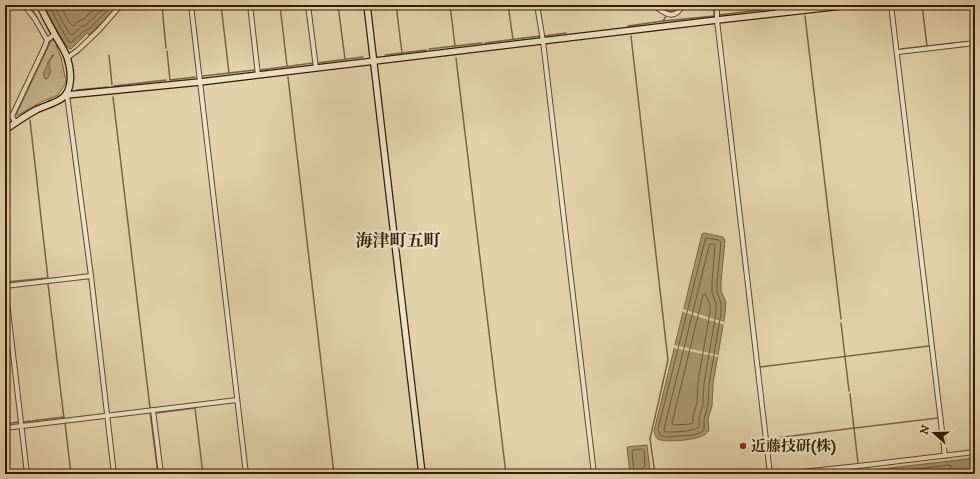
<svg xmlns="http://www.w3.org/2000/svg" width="980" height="479" viewBox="0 0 980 479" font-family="'IM FELL DW Pica','Noto Serif JP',serif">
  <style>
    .green { fill: #c5b490; stroke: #7c6848 }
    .water { fill: #a89572; stroke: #7a6544 }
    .pier { fill: #e3d3ad }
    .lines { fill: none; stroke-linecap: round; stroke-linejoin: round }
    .shore { stroke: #6e5939; stroke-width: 1 }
    .stream { stroke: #7a6544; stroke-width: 1.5 }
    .street-casing { stroke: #604a2b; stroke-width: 6 }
    .secondary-casing { stroke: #341d00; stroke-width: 8 }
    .street { stroke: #ede2ca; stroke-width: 4 }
    .secondary { stroke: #ede2ca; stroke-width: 5.5 }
    .poi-dot { fill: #8f2418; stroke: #ede2ca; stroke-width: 1.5 }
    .labels { text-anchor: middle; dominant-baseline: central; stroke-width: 4; stroke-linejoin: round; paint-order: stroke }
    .poi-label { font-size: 15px; font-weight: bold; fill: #341d00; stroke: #ede2ca; text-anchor: start }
    .quarter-label { font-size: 17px; font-weight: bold; fill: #341d00; stroke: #ede2ca }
  </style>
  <rect width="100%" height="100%" fill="#e3d3ad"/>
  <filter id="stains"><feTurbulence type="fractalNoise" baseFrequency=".005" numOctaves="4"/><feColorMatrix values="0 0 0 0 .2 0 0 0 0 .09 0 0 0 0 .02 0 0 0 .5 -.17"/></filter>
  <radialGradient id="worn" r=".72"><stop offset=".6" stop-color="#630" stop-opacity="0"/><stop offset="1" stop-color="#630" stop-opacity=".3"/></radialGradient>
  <path class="green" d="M54,40L57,45L56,46L61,57L65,77H66V82L58,95L41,102L18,115H16L51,41Z"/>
  <g class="water">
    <path d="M44,5H118L113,11L89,35L87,33L71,49L68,48L55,27Z"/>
    <path d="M659,5H680L674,12L667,11Z"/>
    <path d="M52,55H54C50,60 47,65 51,70L50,74L47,79H45L43,73C47,68 46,68 48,62C49,60 51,58 52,55Z"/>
    <path d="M704,233L723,237L725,240L721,282V291L726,302L725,314L713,384L712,406L708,419L709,431C708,431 705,435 704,435C698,440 664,443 658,439C655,437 655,434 654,431L702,234Z"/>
    <path d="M647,445L650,471L630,474L627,447Z"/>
    <path d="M975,458V469L943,473L942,474H838L851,472L852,471L863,469L865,471Z"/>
  </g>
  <g class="pier">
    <path d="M683,309L724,322L725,325L683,312Z"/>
    <path d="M674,345L718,355V357L674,348Z"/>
  </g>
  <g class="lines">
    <g class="shore">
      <path d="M49,5L59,25L69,42L71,43L84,31L89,29L113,5"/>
      <path d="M54,5L63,23L70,34L72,35L81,27L87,24L107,5"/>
      <path d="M61,5C64,12 67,21 73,26L79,21L84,19L98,5"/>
      <path d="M706,238L719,240L721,242L717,282V292L721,303V313L709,384L708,405L704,419V430L702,432L694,435L665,437L660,435L658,430Z"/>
      <path d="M710,244H714L715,246L712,282V293L716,303V313L704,383L703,404L699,418V427C692,432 675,432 665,432L664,430Z"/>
      <path d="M704,294L706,295L710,304V312L698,382L697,403L693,416V422L691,424L673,425L672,423L703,295Z"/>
      <path d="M634,474L632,452L633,450L642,449L644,451L645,466L640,470L639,474"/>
      <path d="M873,474L950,465L951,467L948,470V474"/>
    </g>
    <g class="stream">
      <path d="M28,5C34,9 43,29 47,36"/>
      <path d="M221,5L229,73"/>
      <path d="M280,5L287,66"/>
      <path d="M338,5L345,59"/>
      <path d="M396,5L402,53"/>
      <path d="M450,5L455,46"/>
      <path d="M508,5L513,39"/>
      <path d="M756,5L757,10"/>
      <path d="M922,5L927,46"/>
      <path d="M162,6L166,48"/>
      <path d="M781,8L803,5"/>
      <path d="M714,15V5"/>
      <path d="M719,15L776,8"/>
      <path d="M805,16L841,319"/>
      <path d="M663,21L714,16"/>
      <path d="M628,26L663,21L666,16"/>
      <path d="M544,36L566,33"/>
      <path d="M631,36L668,360L650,439"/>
      <path d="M485,43L540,36"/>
      <path d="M957,43L975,41"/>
      <path d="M429,49L482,43"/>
      <path d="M901,49L954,43"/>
      <path d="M167,51L170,80L195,77"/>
      <path d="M109,55L112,85"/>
      <path d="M385,55L426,50"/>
      <path d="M456,58L506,474"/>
      <path d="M317,63L363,57"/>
      <path d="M260,70L313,63"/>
      <path d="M203,76L255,70"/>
      <path d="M288,77L334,474"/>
      <path d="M114,86L166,80"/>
      <path d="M77,90L108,87"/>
      <path d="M113,97L150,408"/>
      <path d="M16,113L50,41"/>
      <path d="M30,120L48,279"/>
      <path d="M6,282L47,278"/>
      <path d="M48,284L64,419"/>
      <path d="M841,323L849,391"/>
      <path d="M760,367L929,346"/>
      <path d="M850,394L858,463"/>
      <path d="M150,412L158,474"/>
      <path d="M156,413L195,408L203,474"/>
      <path d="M23,422L64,417"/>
      <path d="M65,423L71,474"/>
      <path d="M5,424L19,422"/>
      <path d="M855,428L938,418"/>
      <path d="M650,439L655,474"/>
      <path d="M768,439L854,428"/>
    </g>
    <defs>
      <g id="street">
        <path d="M24,5L35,19L47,40"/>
        <path d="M191,5L246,474"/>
        <path d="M250,5L258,75"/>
        <path d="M308,5L316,68"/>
        <path d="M537,5L543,41L594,474"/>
        <path d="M653,5C664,12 673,23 683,5"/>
        <path d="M717,5V20L770,474"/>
        <path d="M891,5L945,456"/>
        <path d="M777,13L779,5"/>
        <path d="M898,52L975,43"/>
        <path d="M67,58L78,50L99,30L121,5"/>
        <path d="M67,95L91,276L114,474"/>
        <path d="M5,114L12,116L15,122"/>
        <path d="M12,116L45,46L47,40L55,34"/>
        <path d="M5,285L27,474"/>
        <path d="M5,286L91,276"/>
        <path d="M153,410L161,474"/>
        <path d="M5,428L237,400"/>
        <path d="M783,474L858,466L975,452"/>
      </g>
      <g id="secondary">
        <path d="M367,5L422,474"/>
        <path d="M67,95L200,82L717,20L850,5"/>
        <path d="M5,130C15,123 25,116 36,110C44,106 53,104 61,99C74,91 71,69 67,57C64,49 59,42 55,35C50,25 44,16 40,5"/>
      </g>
    </defs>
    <use href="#street" class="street-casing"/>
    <use href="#secondary" class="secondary-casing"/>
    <use href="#street" class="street"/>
    <use href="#secondary" class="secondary"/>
  </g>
  <circle class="poi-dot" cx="743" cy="446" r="4"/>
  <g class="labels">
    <g class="poi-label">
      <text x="751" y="446">近藤技研(株)</text>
    </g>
    <g class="quarter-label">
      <text x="398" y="241">海津町五町</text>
    </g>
  </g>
  <rect width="980" height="479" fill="none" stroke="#e3d3ad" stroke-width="20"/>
  <rect x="6" y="6" width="968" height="467" fill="none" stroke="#341d00" stroke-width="2"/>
  <rect x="10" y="10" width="960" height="459" fill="none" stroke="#341d00"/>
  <g transform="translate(934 433) rotate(290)" stroke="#ede2ca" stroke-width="3" paint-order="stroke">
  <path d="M0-3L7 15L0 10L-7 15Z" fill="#341d00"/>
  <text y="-6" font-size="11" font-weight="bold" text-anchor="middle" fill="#341d00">N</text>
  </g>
  <rect width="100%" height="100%" filter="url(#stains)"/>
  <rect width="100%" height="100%" fill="url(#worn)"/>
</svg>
